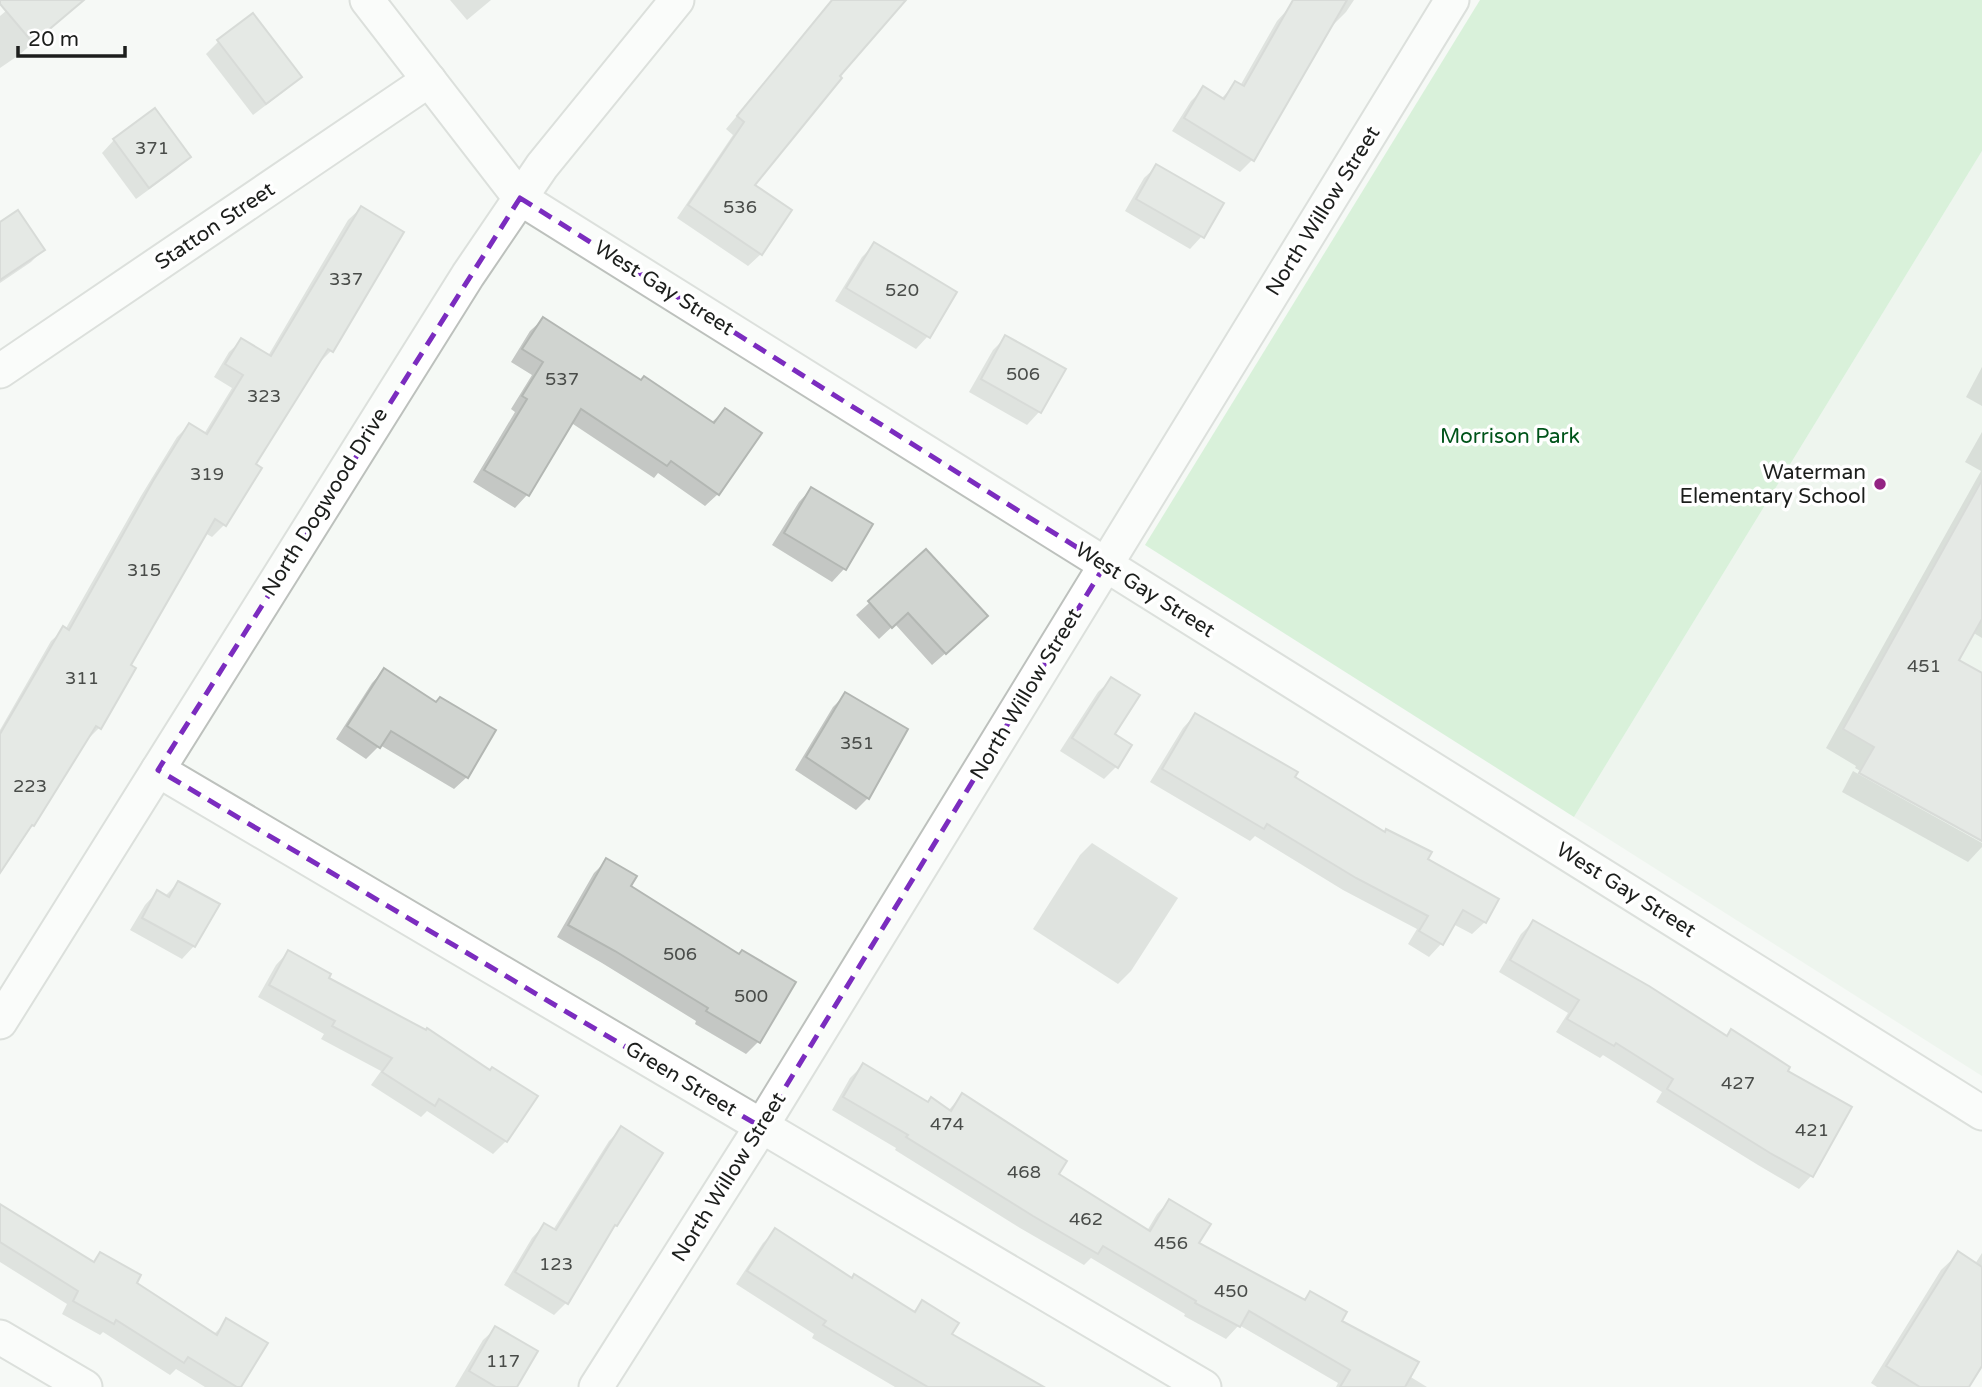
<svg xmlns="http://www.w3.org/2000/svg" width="1982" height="1387" viewBox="0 0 1982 1387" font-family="'Varela Round',sans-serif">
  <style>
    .built { fill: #e5efe5 }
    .green { fill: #b5e6b9 }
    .shadow { fill: #0003 }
    .building { fill: #d0d4d0; stroke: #b3b7b3; stroke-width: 2 }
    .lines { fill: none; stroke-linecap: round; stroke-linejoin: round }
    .street-casing { stroke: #bdc1bd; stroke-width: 37 }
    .street { stroke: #fff; stroke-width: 33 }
    .marked { fill: none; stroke: #7b2cbf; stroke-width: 5; stroke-dasharray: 14 9; stroke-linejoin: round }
    .poi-dot { fill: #932383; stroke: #fff; stroke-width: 2.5 }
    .labels { text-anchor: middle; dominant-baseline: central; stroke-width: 7; stroke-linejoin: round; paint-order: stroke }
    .number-label { font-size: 18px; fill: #494c49 }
    .street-label { font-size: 21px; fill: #1c1e1c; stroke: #fff }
    .park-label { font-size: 21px; fill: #00541a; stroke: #fff }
    .poi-label { font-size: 21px; fill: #1c1e1c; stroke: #fff; text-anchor: end }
  </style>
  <rect width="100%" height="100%" fill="#f5f9f5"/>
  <path class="built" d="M1982,151V1076L1574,817Z"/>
  <path class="green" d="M1480,0H1982V151L1574,817L1145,545Z"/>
  <g class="shadow">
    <path d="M19,0H80L68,13L19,55L0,68V16Z"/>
    <path d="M450,0H491L467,20Z"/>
    <path d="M833,0H903L837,77L753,185L761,254L748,266L677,218L733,135L726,129Z"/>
    <path d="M1296,0H1354L1346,12L1333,25L1331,23L1252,160L1240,172L1172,131L1191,101L1203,89L1221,99L1236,83L1240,86L1277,21Z"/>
    <path d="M219,41L299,77L287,89L253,115L206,54Z"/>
    <path d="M114,140L189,157L177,169L136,199L102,153Z"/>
    <path d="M1157,166L1202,236L1190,249L1125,211L1144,178Z"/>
    <path d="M361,208L401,232L331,351L319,363L254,465L259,468L224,525L212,537L205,533L129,666L99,728L87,740L33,825L23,835L0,870V730L51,641L64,629L65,630L141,496L177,437L189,425L204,434L232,388L214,377L229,352L242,340L268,356L348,220Z"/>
    <path d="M0,225L43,250L31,262L0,283Z"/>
    <path d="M874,245L928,336L916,349L835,301L862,257Z"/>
    <path d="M543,319L641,382L711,423L725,410L718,494L705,506L658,473L654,478L570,422L527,495L515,508L473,482L515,412L511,409L532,375L511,362L530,331Z"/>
    <path d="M1005,338L1063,370L1039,412L1027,425L969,392L993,350Z"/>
    <path d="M1982,367V406L1966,397Z"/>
    <path d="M1982,432V638L1972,632L1957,660L1982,675V839L1855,768L1856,766L1826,748L1981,471L1965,462Z"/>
    <path d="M811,489L871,525L844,569L832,582L772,545L799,502Z"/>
    <path d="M926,551L973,629L932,665L895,624L879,639L856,615Z"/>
    <path d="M384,670L467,777L454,789L380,745L366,759L336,739L372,683Z"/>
    <path d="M1111,680L1116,767L1104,779L1060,751L1098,692Z"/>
    <path d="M846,694L868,798L856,810L795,770L833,707Z"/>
    <path d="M1195,715L1292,778L1426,860L1485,922L1472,934L1453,924L1441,944L1429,957L1408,944L1417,929L1343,890L1255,836L1250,841L1150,782L1183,728Z"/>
    <path d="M1853,771L1982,843V847L1968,862L1842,792Z"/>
    <path d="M1092,843L1178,898L1131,971L1118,984L1033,929L1080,855Z"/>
    <path d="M607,860L758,1042L746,1054L695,1024L696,1021L602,963L557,937L594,873Z"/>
    <path d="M178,883L194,946L182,959L130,930L145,905L157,892L165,896Z"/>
    <path d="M1533,922L1725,1037L1731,1032L1785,1071L1849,1107L1811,1176L1799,1189L1758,1165L1656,1102L1662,1092L1603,1055L1600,1058L1556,1032L1568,1013L1499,972L1521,934Z"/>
    <path d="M288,952L327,979L506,1141L493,1154L427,1111L421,1117L371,1085L381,1071L321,1039L324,1034L258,997L276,965Z"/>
    <path d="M863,1065L927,1103L948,1111L962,1095L1056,1175L1147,1231L1157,1214L1169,1201L1197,1243L1302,1301L1310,1293L1340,1321L1409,1376L1427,1387H1336L1338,1383L1239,1325L1226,1339L1184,1316L1185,1314L1091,1258L1084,1265L1020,1228L895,1150L896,1148L832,1110L850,1078Z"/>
    <path d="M621,1129L615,1225L566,1303L554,1315L504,1285L532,1238L544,1225L553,1230L609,1141Z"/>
    <path d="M0,1206L92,1263L101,1254L134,1284L213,1335L227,1321L239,1387H205L176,1369L170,1375L103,1332L100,1335L62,1314L67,1304L0,1262Z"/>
    <path d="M776,1230L852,1279L912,1313L922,1302L950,1335L1041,1387H895L812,1338L814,1334L736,1284L763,1243Z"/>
    <path d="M1982,1253V1363L1967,1387H1877L1871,1383L1941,1270L1958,1254L1975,1264Z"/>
    <path d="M496,1328L515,1387H455L483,1340Z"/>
  </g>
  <g class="building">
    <path d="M0,0H84L33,43L0,4Z"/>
    <path d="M832,0H906L840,76L842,78L755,185L792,210L762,255L688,205L744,122L737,116Z"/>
    <path d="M1293,0H1347L1254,161L1184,118L1203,86L1224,99L1235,81L1244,86Z"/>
    <path d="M253,13L302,77L266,104L217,40Z"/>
    <path d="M155,108L191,157L149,188L113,139Z"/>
    <path d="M1156,164L1224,203L1204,238L1136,199Z"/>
    <path d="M361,206L404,232L333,352L328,349L256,464L262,468L226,526L215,519L131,665L136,668L101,729L96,726L34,826L32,825L0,873V734L63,626L69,630L153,481L189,423L207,434L243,375L225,364L241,338L271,356Z"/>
    <path d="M18,210L45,250L0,280V222Z"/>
    <path d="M874,242L957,292L930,338L846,288Z"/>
    <path d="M543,317L641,380L644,376L714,423L725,408L762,433L719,495L671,461L667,466L581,409L529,496L484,470L527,399L522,396L543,362L522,349Z"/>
    <path d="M1005,335L1066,369L1041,413L981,379Z"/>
    <path d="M1982,480V619L1959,660L1982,673V841L1859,773L1874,747L1843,729Z"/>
    <path d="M811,487L873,524L846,570L784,533Z"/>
    <path d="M926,549L988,616L946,654L908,613L892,628L868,601Z"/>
    <path d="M384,668L436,702L440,697L496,730L468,778L391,731L380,748L347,726Z"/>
    <path d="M1111,677L1140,695L1115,734L1132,745L1118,768L1072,738Z"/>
    <path d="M845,692L908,729L869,799L806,757Z"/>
    <path d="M1195,713L1298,772L1295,777L1385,832L1386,829L1432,852L1428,859L1499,899L1486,923L1463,910L1443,945L1419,931L1428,916L1356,878L1267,824L1264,829L1162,769Z"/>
    <path d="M606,858L637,876L631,886L739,954L742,950L796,982L760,1043L706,1011L708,1008L615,951L568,925Z"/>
    <path d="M178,881L220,904L195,947L142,918L157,890L169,897Z"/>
    <path d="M1533,920L1649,986L1727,1036L1731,1029L1790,1067L1788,1071L1852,1107L1813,1177L1770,1153L1667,1089L1673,1079L1616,1043L1614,1046L1567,1019L1579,1000L1510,960Z"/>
    <path d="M288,950L331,974L329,978L426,1030L427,1028L490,1070L492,1067L538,1096L507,1142L439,1099L435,1106L382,1072L392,1058L332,1026L335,1021L269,985Z"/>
    <path d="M863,1063L928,1102L931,1097L951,1111L962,1093L1067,1161L1059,1174L1150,1231L1169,1199L1211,1224L1199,1243L1305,1300L1310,1291L1347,1312L1342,1321L1419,1362L1405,1387H1340L1350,1370L1249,1311L1240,1327L1195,1303L1196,1301L1103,1246L1098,1254L1033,1216L906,1137L908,1135L843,1097Z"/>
    <path d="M621,1126L663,1153L617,1226L615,1225L568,1304L515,1272L544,1223L556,1230Z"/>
    <path d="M0,1204L94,1262L100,1252L141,1275L137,1283L217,1335L226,1318L268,1343L241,1387H237L188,1357L184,1363L116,1320L114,1324L73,1301L78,1291L0,1242Z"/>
    <path d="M775,1228L852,1278L854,1274L915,1312L922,1300L959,1323L952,1334L1044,1387H928L851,1342L823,1325L826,1321L747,1271Z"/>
    <path d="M1958,1251L1982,1267V1366L1969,1387H1920L1886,1366Z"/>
    <path d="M495,1326L538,1351L517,1387H496L469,1371Z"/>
  </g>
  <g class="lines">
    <defs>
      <g id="street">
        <path d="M367,0L520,198L1982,1113"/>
        <path d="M0,371L429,80"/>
        <path d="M158,770L1204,1387"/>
        <path d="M0,1022L468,275L542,166L677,0"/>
        <path d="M0,1337L85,1387"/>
        <path d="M596,1387L761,1127L1452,0"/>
      </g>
    </defs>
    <use href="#street" class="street-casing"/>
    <use href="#street" class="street"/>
  </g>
  <path d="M0 0H1982V1387H0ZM520,198L1105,565L761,1127L158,770Z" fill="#f5f9f5" fill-opacity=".55" fill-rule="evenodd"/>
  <path class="marked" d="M520,198L1105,565L761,1127L158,770Z"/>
  <circle class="poi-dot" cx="1880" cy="484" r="7"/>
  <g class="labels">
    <g class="number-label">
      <text x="152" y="148">371</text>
      <text x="740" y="207">536</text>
      <text x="346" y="279">337</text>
      <text x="902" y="290">520</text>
      <text x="1023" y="374">506</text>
      <text x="562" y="379">537</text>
      <text x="264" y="396">323</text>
      <text x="207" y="474">319</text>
      <text x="144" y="570">315</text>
      <text x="1924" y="666">451</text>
      <text x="82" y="678">311</text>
      <text x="857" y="743">351</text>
      <text x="30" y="786">223</text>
      <text x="680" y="954">506</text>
      <text x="751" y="996">500</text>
      <text x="1738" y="1083">427</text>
      <text x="947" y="1124">474</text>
      <text x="1812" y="1130">421</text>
      <text x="1024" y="1172">468</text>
      <text x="1086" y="1219">462</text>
      <text x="1171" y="1243">456</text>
      <text x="556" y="1264">123</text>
      <text x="1231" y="1291">450</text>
      <text x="503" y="1361">117</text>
    </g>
    <g class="street-label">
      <text transform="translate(1323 211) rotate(-58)">North Willow Street</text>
      <text transform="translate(215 226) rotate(-34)">Statton Street</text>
      <text transform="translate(664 288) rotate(32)">West Gay Street</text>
      <text transform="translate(325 502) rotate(-58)">North Dogwood Drive</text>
      <text transform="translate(1145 590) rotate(32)">West Gay Street</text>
      <text transform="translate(1026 694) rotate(-59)">North Willow Street</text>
      <text transform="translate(1626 890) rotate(32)">West Gay Street</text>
      <text transform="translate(681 1079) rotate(31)">Green Street</text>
      <text transform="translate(729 1177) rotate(-58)">North Willow Street</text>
    </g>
    <g class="park-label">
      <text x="1510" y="436">Morrison Park</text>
    </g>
    <g class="poi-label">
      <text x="1866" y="472">Waterman<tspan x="1866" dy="24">Elementary School</tspan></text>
    </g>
  </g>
  <path d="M18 46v10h107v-10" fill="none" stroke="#1c1e1c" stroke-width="3.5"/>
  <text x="28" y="46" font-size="21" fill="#1c1e1c" stroke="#ffffff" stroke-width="5" paint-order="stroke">20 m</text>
</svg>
